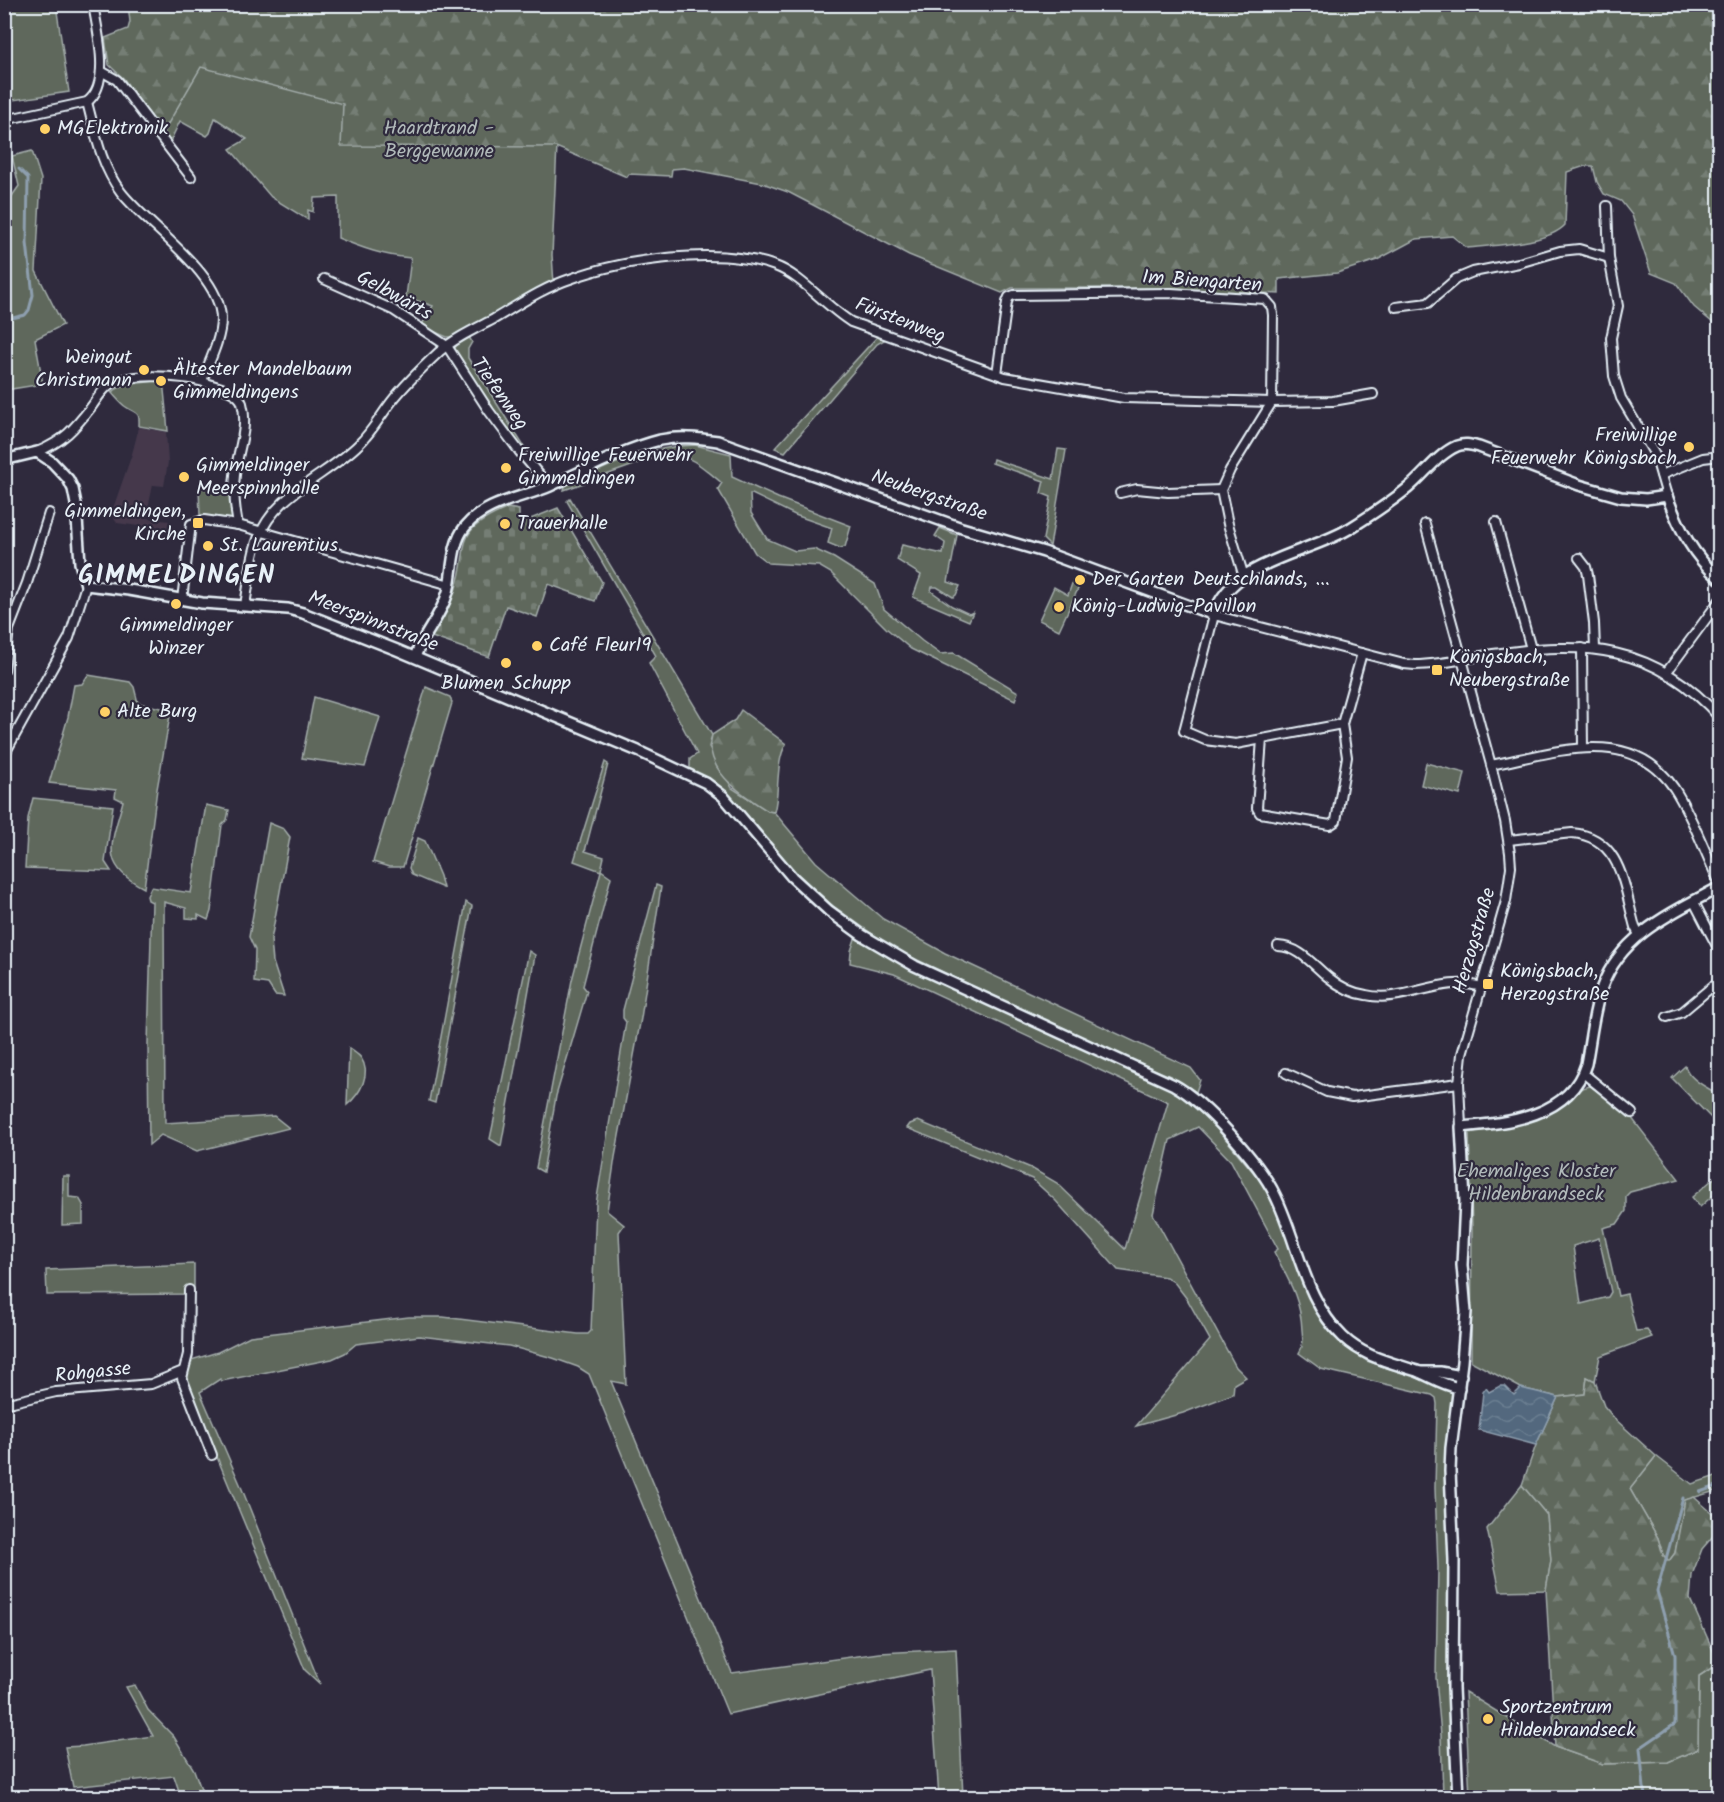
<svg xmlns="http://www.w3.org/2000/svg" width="1724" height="1802" viewBox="0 0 1724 1802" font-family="Kalam,sans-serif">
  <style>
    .built { fill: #44394c }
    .green { fill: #5e685c; stroke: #a3acaa; stroke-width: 1.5; fill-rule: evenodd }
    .forest { fill: url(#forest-firs); stroke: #a3acaa; stroke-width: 1.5 }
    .cemetery { fill: url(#cemetery-stones); stroke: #a3acaa; stroke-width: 1.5 }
    .water { fill: url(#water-waves); stroke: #8e9faf; stroke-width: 1.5 }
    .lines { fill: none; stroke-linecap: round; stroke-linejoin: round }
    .stream { stroke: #8e9faf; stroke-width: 3 }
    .minor-casing { stroke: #e8f1f8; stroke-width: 12 }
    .tertiary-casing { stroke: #e8f1f8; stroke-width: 14 }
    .minor { stroke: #2f2a3d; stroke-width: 8 }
    .tertiary { stroke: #2f2a3d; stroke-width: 9 }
    .poi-dot { fill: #ffd166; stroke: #2f2a3d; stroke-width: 2 }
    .labels { text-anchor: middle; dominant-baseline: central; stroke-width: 4.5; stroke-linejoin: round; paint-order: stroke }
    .poi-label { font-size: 20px; fill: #e8f1f8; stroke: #2f2a3d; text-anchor: start }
    .park-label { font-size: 20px; fill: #b1baba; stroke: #2f2a3d }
    .street-label { font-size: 20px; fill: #e8f1f8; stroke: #2f2a3d }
    .district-label { font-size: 26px; font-weight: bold; letter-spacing: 1.5px; fill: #e8f1f8; stroke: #2f2a3d }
  </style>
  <defs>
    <pattern id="forest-firs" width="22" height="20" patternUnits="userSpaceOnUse" patternTransform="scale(1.5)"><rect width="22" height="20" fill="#5e685c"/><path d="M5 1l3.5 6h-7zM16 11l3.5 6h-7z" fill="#757e74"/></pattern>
    <pattern id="cemetery-stones" width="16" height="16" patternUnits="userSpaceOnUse" patternTransform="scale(1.5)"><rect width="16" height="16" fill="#5e685c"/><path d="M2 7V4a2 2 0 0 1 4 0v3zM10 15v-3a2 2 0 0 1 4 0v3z" fill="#757e74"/></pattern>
    <pattern id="water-waves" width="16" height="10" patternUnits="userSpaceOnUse" patternTransform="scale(1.5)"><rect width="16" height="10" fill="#52687e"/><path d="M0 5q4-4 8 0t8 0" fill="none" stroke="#6b7e91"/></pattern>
  </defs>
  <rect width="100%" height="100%" fill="#2f2a3d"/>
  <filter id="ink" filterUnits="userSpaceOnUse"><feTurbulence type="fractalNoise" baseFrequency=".0167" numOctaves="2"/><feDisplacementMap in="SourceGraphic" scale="12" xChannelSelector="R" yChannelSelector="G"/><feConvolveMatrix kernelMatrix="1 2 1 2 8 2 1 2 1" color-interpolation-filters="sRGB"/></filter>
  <g filter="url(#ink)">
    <path class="built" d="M139,427L166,432L168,462L164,486L153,485L146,518L169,521L167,530L117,523L111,514L132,454Z"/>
    <g class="green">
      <path d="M224,4L557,145L552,255L554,284L454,337H447L421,326L433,306L406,297L411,258C384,256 362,248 338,238V197L314,198L313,212L308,210V220L271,197L230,149L247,139L215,118L210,133L207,136L180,121L168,146L127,85V79L104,40Z"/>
      <path d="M4,5H56L69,92L6,101Z"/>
      <path d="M32,151L41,179L36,271L63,325L35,339L43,384L5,390V206L19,186L12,156Z"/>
      <path d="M878,336L886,339L877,344L785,452L775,448Z"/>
      <path d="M469,337L472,342L468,349V358L523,445L544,474L516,443L488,404L454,350L457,344Z"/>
      <path d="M163,380L168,431L139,426C140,410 136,414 126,407C120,403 115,396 111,392L124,385Z"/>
      <path d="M695,445L731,454L732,477L778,498L851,526L845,547L840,548L828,543L832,528L795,515L752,494H750L751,513L767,539L795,551L814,549L834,558L875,584L884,609L922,641L940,654L954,653L1018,692L1015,700L911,649L886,628L831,573L819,566L768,563L755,553L718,489L722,483C698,464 692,453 659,456L564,490L565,486C608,466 647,446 695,445Z"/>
      <path d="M1058,449L1066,450L1050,546L1043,539L1051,497L1041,493L1044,481L992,463L993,459L1053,479Z"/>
      <path d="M199,488L231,489L233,519L200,515Z"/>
      <path d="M570,498L712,735L709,747L732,788L768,811L774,812L816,862L883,919L945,953L1191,1068L1200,1080L1196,1092L1170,1076L1102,1047L892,948L815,893L787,865L732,800L711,781L690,769V759L697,754L649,663L656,656L567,501Z"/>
      <path d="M940,528L957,535L948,582L960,586L956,595L953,597L937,587H932L931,591L952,606L969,614L973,612L969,621L913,597L921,575L897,560L902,545L943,554L945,543L935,536Z"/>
      <path d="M1074,578H1083L1059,630L1039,620L1054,587L1068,595Z"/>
      <path d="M88,675L130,682L134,687L138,703L171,710L157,789L144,888C98,865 112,843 123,801L115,797L116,790L49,783L68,717L74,685L82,684Z"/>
      <path d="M426,687L450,697L452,703L403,867H389L373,862Z"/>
      <path d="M314,697L380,717L365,767L302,758Z"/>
      <path d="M605,762L608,764L585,851L604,857L601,870L611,877L583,986L587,991L556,1096L543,1172L536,1168L572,980L601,871L574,861Z"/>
      <path d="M1426,763L1465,773L1460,795L1421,785Z"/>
      <path d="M33,798L113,806L105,862L111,871L25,868L28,818Z"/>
      <path d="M206,805L229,810L227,820L222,825L211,911L208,920L198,915V919L186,918V908L164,902L165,1123L274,1116L289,1128L197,1151L161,1135L149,1145L148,1044L152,902L148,900L147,896L151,887L191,893Z"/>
      <path d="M269,823L284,829L290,837L271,940L273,962L284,996L275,995L268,984L254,982L255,950L249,937Z"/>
      <path d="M418,838L425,841L440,876L443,888L412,875L409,868Z"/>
      <path d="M656,885L661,887L641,1018L615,1157L607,1211L624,1225L619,1232L626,1384L611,1381L732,1673L880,1653L956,1649L963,1797H939L930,1670L728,1714L589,1374L578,1367L553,1358L509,1346L419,1336L356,1344L345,1353L332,1359L222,1381L220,1379L200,1392L240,1484L320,1684L305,1670L191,1394L187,1374L191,1360L218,1352L250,1336L409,1317H443L578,1334H588L591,1331L596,1204L626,1022L623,1018V1010Z"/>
      <path d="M466,902L472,906L435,1103L429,1101Z"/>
      <path d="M856,936L897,961L1175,1091L1204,1113L1270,1192L1297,1265L1316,1308L1334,1337L1367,1361L1453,1390L1447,1434L1446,1484L1451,1568L1454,1797H1443L1441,1735L1436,1678L1438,1567L1435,1488L1437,1404L1436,1398L1432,1395L1321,1369L1299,1353C1304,1346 1303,1339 1302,1330C1301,1299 1288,1279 1274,1252L1278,1249L1231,1161L1198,1127L1170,1140L1153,1214L1236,1367L1246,1377L1234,1384L1233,1394L1183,1413L1136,1426L1210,1340L1187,1299L1174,1282L1166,1277L1118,1270L1055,1200L1032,1179L907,1128L910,1124L918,1121L1031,1168L1057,1183L1125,1249L1168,1102L894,974L850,963L851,951Z"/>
      <path d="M529,951L535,955L501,1146L490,1139Z"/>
      <path d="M349,1048C352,1051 358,1054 361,1058C372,1074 360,1094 347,1105Z"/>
      <path d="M1685,1066C1691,1084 1718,1091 1720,1097C1722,1105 1720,1117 1719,1126L1672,1078Z"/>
      <path d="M1590,1086L1628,1113L1679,1179L1630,1192L1626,1196V1211L1617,1224L1603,1228L1618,1296L1627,1294L1636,1331L1647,1330L1652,1337L1600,1356L1595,1381L1587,1377L1585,1394L1558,1397L1521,1388L1471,1361L1472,1229L1469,1133L1545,1116L1559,1108L1582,1088ZM1599,1238L1611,1292L1608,1297L1581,1304L1573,1246Z"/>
      <path d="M1719,1174V1190L1700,1207L1692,1197Z"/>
      <path d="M63,1176H69V1197L79,1198L83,1205V1224L62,1225Z"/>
      <path d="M194,1264V1294L47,1295L46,1270Z"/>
      <path d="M1656,1456L1692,1484L1719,1475V1490L1685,1500L1675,1553L1669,1561L1663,1555L1658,1538L1630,1489Z"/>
      <path d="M1522,1485L1547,1515L1551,1560L1546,1590L1500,1591L1487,1529Z"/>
      <path d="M1719,1655V1668L1714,1667L1720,1674L1719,1797H1470L1465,1692L1555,1747L1603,1764L1668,1762L1698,1749L1699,1676L1713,1667L1716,1657Z"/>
      <path d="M135,1685L148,1710L174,1737L194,1770L204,1797H181L174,1776L73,1787L65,1747L83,1746L153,1736L126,1687Z"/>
    </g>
    <g class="forest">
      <path d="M128,4L1719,5V325L1712,322L1694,307L1676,283L1651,273L1632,215L1621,201L1604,194L1597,182L1593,166H1585L1567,172L1565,225C1548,244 1492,245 1467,248L1452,236L1416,239L1377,260L1337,273L1279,279V294L1172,288H1012L1002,293L909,255L788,192L762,183L684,168L672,169L671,176L629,174L627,177L556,147L341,146L343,104L201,67L162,134L124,79L109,65L105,38L128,29L130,22Z"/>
      <path d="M741,710L786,744C775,763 780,791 774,812L768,811C742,794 703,771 712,735L735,720Z"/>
      <path d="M1587,1377L1595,1381L1604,1406L1615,1419L1656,1456L1630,1489L1658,1538L1663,1555L1669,1561L1675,1553L1685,1500L1694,1497L1719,1519V1529L1702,1549L1692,1575L1690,1599L1716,1657L1713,1667L1699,1676L1698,1749L1668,1762L1603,1764L1555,1747L1546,1590L1551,1560L1547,1515L1522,1485L1536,1445L1558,1397L1585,1394Z"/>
    </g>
    <path class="cemetery" d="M508,508L519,510V519L528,520L558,508L602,582L595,601L548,584L537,617L506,606L489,657L432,637C441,622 449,607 455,591C472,542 449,533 508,508Z"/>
    <path class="water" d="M1500,1386H1505L1514,1395L1521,1388L1558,1397L1536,1445L1479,1430L1483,1392L1486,1388L1489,1392Z"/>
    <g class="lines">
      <g class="stream">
        <path d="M4,320L25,315L29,310L33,295L27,243L28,178L19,169"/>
        <path d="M1700,1492L1720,1485"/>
        <path d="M1645,1798L1640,1748L1675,1724V1655L1657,1591L1683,1498"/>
      </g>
      <defs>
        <g id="minor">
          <path d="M101,71L117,80L191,177"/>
          <path d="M87,102C95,132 101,166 121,192C147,226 221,273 221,319C221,340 209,362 202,381"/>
          <path d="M4,120L87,102C112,84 97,30 93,4"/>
          <path d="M1607,206L1609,258L1618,306L1611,338L1614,376L1621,398L1655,455L1667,496"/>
          <path d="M324,279L393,310L447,346L489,411L519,451L549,486"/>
          <path d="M1396,307L1428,303L1456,279L1473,272L1519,263L1560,251L1579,249L1609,258"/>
          <path d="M997,374L1007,302L1009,297L1014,295L1171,293L1265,299L1272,307L1273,315L1272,402L1230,470L1221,490L1228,524L1244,577"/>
          <path d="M37,452C64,441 74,429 92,406C97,399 102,390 109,385C131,371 189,376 212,385C222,388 239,392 242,403C249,428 237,452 235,475C233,492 235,509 238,525"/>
          <path d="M1661,475L1703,458L1720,456"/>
          <path d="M1120,493L1137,489L1168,492L1221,490"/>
          <path d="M1496,522L1531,649"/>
          <path d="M1425,524L1491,765L1505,821L1510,853L1511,867L1506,901L1462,1054L1459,1083L1461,1127"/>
          <path d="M1579,558L1586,567L1588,575L1594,623L1595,649"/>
          <path d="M182,600L191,524L204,520L238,525L450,585"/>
          <path d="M245,605C249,584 250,559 258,539C275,493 327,476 359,444C372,432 381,415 392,401C406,383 423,367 439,352C455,338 475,329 494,319C518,305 543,288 570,279C624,259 719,246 775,266C801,275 826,307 851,322L1005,377L1124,398L1272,402L1333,401L1373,394"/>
          <path d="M1582,648L1583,748"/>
          <path d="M4,670L9,629L27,583L49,513"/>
          <path d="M1666,673L1720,600"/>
          <path d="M1342,724L1236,744L1205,740L1184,731L1214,615L1404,664L1415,665C1441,665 1467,658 1493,654C1584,641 1655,644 1720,718"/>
          <path d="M1262,739L1257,808L1260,813L1330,825L1336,821L1347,757L1342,724L1362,653"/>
          <path d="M4,755L69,638L86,585"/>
          <path d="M1491,765C1554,753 1630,724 1674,788C1693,817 1705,853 1720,884"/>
          <path d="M1509,840L1572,833C1622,837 1624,888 1635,927L1639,935"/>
          <path d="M1694,902L1720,952"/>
          <path d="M1278,946C1300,947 1312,964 1328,977C1339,986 1352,993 1366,995C1405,1004 1442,974 1481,987"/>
          <path d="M1667,1017L1682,1012L1720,980"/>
          <path d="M1286,1073L1327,1092L1352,1097L1459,1083"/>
          <path d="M1583,1073L1632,1113"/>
          <path d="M189,1290L188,1354L182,1378L212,1455"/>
          <path d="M4,1404L56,1392L151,1384L183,1371"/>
        </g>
        <g id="tertiary">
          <path d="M4,460L37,452L52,462L68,479L73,489L76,504L80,563L86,585L129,590L202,603L288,609L303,613L397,650L638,751L706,783L723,796L792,877L829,911L862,935L915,966L1174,1085C1205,1102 1259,1162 1275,1195C1298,1241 1304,1300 1343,1337C1364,1357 1390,1362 1417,1371C1431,1377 1443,1385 1459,1388"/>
          <path d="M415,657C423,634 441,617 448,592C453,572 451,544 465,527C485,502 522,498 550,486C586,470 621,450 660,440C680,436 698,438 718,441L962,528L1044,552L1214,615C1230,560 1310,554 1352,527C1371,515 1391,502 1408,488C1424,475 1438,454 1457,446C1465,443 1471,445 1479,447L1579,485L1621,497L1646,499L1667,496C1679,528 1693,556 1720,579"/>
          <path d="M1421,1372H1440L1461,1376"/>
          <path d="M1458,1798L1453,1688L1454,1560L1450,1471L1451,1448L1462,1362L1466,1312L1462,1265L1465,1201L1461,1127C1508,1123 1570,1117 1586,1064C1591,1039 1593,1011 1602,987C1621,934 1674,912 1720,887"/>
        </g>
      </defs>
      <use href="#minor" class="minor-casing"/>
      <use href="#tertiary" class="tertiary-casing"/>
      <use href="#minor" class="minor"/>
      <use href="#tertiary" class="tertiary"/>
    </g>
  </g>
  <g class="poi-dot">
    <circle cx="45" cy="129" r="6"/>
    <circle cx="144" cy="370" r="6"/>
    <circle cx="161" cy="381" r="6"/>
    <circle cx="1689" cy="447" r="6"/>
    <circle cx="506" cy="468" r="6"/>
    <circle cx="184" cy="477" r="6"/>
    <rect x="192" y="517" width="12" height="12" rx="3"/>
    <circle cx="505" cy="524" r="6"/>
    <circle cx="208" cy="546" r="6"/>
    <circle cx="1080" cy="580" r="6"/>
    <circle cx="176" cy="604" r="6"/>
    <circle cx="1059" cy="607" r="6"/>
    <circle cx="537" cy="646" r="6"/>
    <circle cx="506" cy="663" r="6"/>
    <rect x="1431" y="664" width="12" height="12" rx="3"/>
    <circle cx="105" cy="712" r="6"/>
    <rect x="1482" y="978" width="12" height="12" rx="3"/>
    <circle cx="1488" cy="1719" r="6"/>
  </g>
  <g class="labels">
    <g class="poi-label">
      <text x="57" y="129">MGElektronik</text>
      <text x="132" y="358" text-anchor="end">Weingut<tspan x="132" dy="23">Christmann</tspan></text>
      <text x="173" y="370">Ältester Mandelbaum<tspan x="173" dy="23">Gimmeldingens</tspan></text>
      <text x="1677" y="436" text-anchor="end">Freiwillige<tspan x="1677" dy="23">Feuerwehr Königsbach</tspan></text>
      <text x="518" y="456">Freiwillige Feuerwehr<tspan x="518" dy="23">Gimmeldingen</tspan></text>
      <text x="196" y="466">Gimmeldinger<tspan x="196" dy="23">Meerspinnhalle</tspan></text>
      <text x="186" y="512" text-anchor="end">Gimmeldingen,<tspan x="186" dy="23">Kirche</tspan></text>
      <text x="517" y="524">Trauerhalle</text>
      <text x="220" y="546">St. Laurentius</text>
      <text x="1092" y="580">Der Garten Deutschlands, ...</text>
      <text x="1071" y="607">König-Ludwig-Pavillon</text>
      <text x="176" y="626" text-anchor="middle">Gimmeldinger<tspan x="176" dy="23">Winzer</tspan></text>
      <text x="549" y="646">Café Fleur19</text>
      <text x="1449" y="658">Königsbach,<tspan x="1449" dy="23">Neubergstraße</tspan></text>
      <text x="506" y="684" text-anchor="middle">Blumen Schupp</text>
      <text x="117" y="712">Alte Burg</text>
      <text x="1500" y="972">Königsbach,<tspan x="1500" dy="23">Herzogstraße</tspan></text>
      <text x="1500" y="1708">Sportzentrum<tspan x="1500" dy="23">Hildenbrandseck</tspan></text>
    </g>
    <g class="park-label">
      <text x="439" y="129">Haardtrand -<tspan x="439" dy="23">Berggewanne</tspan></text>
      <text x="1536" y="1172">Ehemaliges Kloster<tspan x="1536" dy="23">Hildenbrandseck</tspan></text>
    </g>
    <g class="street-label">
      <text transform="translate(1202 282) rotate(4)">Im Biengarten</text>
      <text transform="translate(394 296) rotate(29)">Gelbwärts</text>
      <text transform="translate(900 321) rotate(21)">Fürstenweg</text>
      <text transform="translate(499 394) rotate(55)">Tiefenweg</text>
      <text transform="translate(929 496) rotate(19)">Neubergstraße</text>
      <text transform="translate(373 622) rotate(21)">Meerspinnstraße</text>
      <text transform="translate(1475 941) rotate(-74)">Herzogstraße</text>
      <text transform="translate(93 1373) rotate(-6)">Rohgasse</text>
    </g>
    <g class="district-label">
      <text x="177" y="576">GIMMELDINGEN</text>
    </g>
  </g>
  <rect width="1724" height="1802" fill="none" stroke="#2f2a3d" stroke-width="24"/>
  <rect x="12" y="12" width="1700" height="1778" fill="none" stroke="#e8f1f8" stroke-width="2" filter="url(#ink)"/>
</svg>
